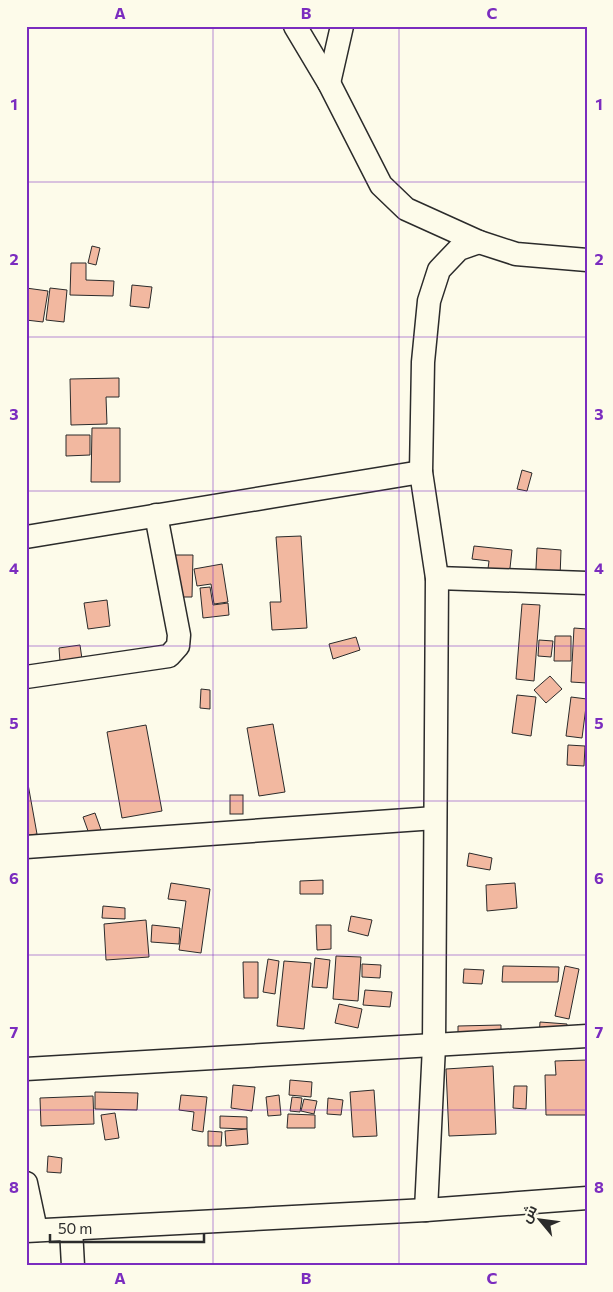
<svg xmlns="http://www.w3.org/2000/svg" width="613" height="1292" viewBox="0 0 613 1292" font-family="Commissioner,Cairo,sans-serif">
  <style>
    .building { fill: #f2b8a0; stroke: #2b2b2b }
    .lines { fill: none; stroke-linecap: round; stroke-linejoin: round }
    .minor-casing { stroke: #2b2b2b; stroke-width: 25 }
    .minor { stroke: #fdfbea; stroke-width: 22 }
    .grid { fill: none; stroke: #7b2cbf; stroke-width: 1; stroke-opacity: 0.55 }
    .neatline { fill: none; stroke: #7b2cbf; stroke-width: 2 }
    .grid-label { font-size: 16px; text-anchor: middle; font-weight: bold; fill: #7b2cbf }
  </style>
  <rect width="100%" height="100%" fill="#fdfbea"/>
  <g class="building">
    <path d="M92,246L100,248L96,265L88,263Z"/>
    <path d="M71,263H86V280L114,281L113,296L70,295Z"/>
    <path d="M132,285L152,287L149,308L130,306Z"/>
    <path d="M26,288L48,291L43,322L26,320Z"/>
    <path d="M50,288L67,290L64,322L46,320Z"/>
    <path d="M119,378V397H106L107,424L71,425L70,379Z"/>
    <path d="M92,428H120V482H91Z"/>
    <path d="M66,435H90V455L66,456Z"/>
    <path d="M522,470L532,473L527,491L517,489Z"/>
    <path d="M301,536L307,628L272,630L270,602H281L276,537Z"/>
    <path d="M474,546L512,550L508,586L486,584L489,561L472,559Z"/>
    <path d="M537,548L561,550L560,578L535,588Z"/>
    <path d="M174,555H193L192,597H173Z"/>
    <path d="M222,564L228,602L214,604L211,584L197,586L194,569Z"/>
    <path d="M210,587L213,605L228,603L229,615L203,618L200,588Z"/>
    <path d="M107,600L110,626L88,629L84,603Z"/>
    <path d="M522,604L540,605L534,681L516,679Z"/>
    <path d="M574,628L587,629V683L571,682Z"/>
    <path d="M555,636H571V661H554Z"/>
    <path d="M356,637L360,650L333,659L329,644Z"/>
    <path d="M539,640L553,641L551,657L538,656Z"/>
    <path d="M80,645L82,659L60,662L59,648Z"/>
    <path d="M550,676L562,689L546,703L534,690Z"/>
    <path d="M201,689L210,690V709L200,708Z"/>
    <path d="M517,695L536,697L531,736L512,733Z"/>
    <path d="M571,697L587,699L582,738L566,736Z"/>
    <path d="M273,724L285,792L259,796L247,728Z"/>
    <path d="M146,725L162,811L122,818L107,732Z"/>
    <path d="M568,745L585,746L584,766L567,765Z"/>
    <path d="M26,773L37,834L26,836Z"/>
    <rect x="230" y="795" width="13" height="19"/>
    <path d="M95,813L104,838L92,842L83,817Z"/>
    <path d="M469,853L492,858L490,870L467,866Z"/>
    <path d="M323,880V894H300V881Z"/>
    <path d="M171,883L210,889L201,953L179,950L186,901L168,899Z"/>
    <path d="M515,883L517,908L487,911L486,885Z"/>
    <path d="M103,906L125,908V919L102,918Z"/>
    <path d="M351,916L372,920L368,936L348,931Z"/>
    <path d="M146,920L149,957L106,960L104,924Z"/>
    <path d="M152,925L180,928L179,944L151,942Z"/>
    <path d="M316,925H331V949L317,950Z"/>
    <path d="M336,956L361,957L358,1001L333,999Z"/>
    <path d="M315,958L330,960L327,988L312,987Z"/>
    <path d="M268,959L279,961L275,994L263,992Z"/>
    <path d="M284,961L311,963L304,1029L277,1026Z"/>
    <path d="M243,962H258V998H244Z"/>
    <path d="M362,964L381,965L380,978L362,977Z"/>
    <path d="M503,966L559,967L558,982H502Z"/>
    <path d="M565,966L579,969L569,1019L555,1016Z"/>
    <path d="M464,969L484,970L482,984L463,983Z"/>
    <path d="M365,990L392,992L390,1007L363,1005Z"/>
    <path d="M339,1004L362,1009L358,1028L335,1023Z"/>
    <path d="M540,1022L567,1024L566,1039L539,1037Z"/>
    <path d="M501,1025V1042L458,1043V1026Z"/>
    <path d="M587,1060V1115H546L545,1075H556L555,1061Z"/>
    <path d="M493,1066L496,1134L449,1136L446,1069Z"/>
    <path d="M290,1080L312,1082L311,1097L289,1095Z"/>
    <path d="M233,1085L255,1087L252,1111L231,1108Z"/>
    <path d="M514,1086H527L526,1109L513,1108Z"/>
    <path d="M374,1090L377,1136L353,1137L350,1092Z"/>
    <path d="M95,1092L138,1093L137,1110L95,1109Z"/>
    <path d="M181,1095L207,1097L203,1132L192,1130L194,1112L179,1110Z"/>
    <path d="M279,1095L281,1115L268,1116L266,1097Z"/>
    <path d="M93,1096L94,1124L41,1126L40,1098Z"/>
    <path d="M292,1097L302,1098L300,1112L290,1111Z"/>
    <path d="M328,1098L343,1100L341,1115L327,1114Z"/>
    <path d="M304,1099L317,1101L314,1114L301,1111Z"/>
    <path d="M115,1113L119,1138L105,1140L101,1115Z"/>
    <path d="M288,1114L315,1115V1128H287Z"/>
    <path d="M220,1116L247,1117V1129L220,1128Z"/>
    <path d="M247,1129L248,1144L226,1146L225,1131Z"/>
    <path d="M208,1131L222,1132L221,1146H208Z"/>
    <path d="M48,1156L62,1158L61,1173L47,1172Z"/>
  </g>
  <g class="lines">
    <defs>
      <g id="minor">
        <path d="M295,26L329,83L381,185L406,209L479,242L516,254L587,260"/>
        <path d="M329,83L342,26"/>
        <path d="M26,537L421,472"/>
        <path d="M437,578L587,583"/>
        <path d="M26,677L169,656L178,646L179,635L156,515"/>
        <path d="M26,847L435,818"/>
        <path d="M26,1069L587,1036"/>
        <path d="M26,1183L36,1230"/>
        <path d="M426,1210L434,1046L437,578L421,472L423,362L429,301L439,270L459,249L479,242"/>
        <path d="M71,1229L73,1266"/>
        <path d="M26,1231L426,1210L587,1198"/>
      </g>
    </defs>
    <use href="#minor" class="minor-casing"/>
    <use href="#minor" class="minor"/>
  </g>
  <path class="grid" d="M213,26V1266M399,26V1266M26,182H587M26,337H587M26,491H587M26,646H587M26,801H587M26,955H587M26,1110H587"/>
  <rect width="613" height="1292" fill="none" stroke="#fdfbea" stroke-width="55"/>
  <g transform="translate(540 1220) rotate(299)" stroke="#fdfbea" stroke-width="4" paint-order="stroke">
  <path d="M0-4L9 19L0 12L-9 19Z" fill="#2b2b2b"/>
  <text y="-8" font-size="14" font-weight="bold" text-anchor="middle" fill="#2b2b2b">ش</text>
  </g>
  <path d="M50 1234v8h154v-8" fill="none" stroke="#2b2b2b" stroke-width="2.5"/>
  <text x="58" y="1234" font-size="15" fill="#2b2b2b" stroke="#fdfbea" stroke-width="4" paint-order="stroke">50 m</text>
  <rect x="28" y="28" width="558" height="1236" class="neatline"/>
  <g class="grid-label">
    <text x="120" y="19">A</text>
    <text x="306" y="19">B</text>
    <text x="492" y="19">C</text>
    <text x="14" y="110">1</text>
    <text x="599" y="110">1</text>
    <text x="14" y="265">2</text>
    <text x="599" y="265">2</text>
    <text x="14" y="420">3</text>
    <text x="599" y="420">3</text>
    <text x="14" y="574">4</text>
    <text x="599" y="574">4</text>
    <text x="14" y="729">5</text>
    <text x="599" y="729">5</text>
    <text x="14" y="884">6</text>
    <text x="599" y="884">6</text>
    <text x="14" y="1038">7</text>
    <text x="599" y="1038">7</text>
    <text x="14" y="1193">8</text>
    <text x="599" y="1193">8</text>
    <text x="120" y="1284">A</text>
    <text x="306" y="1284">B</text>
    <text x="492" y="1284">C</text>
  </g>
</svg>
